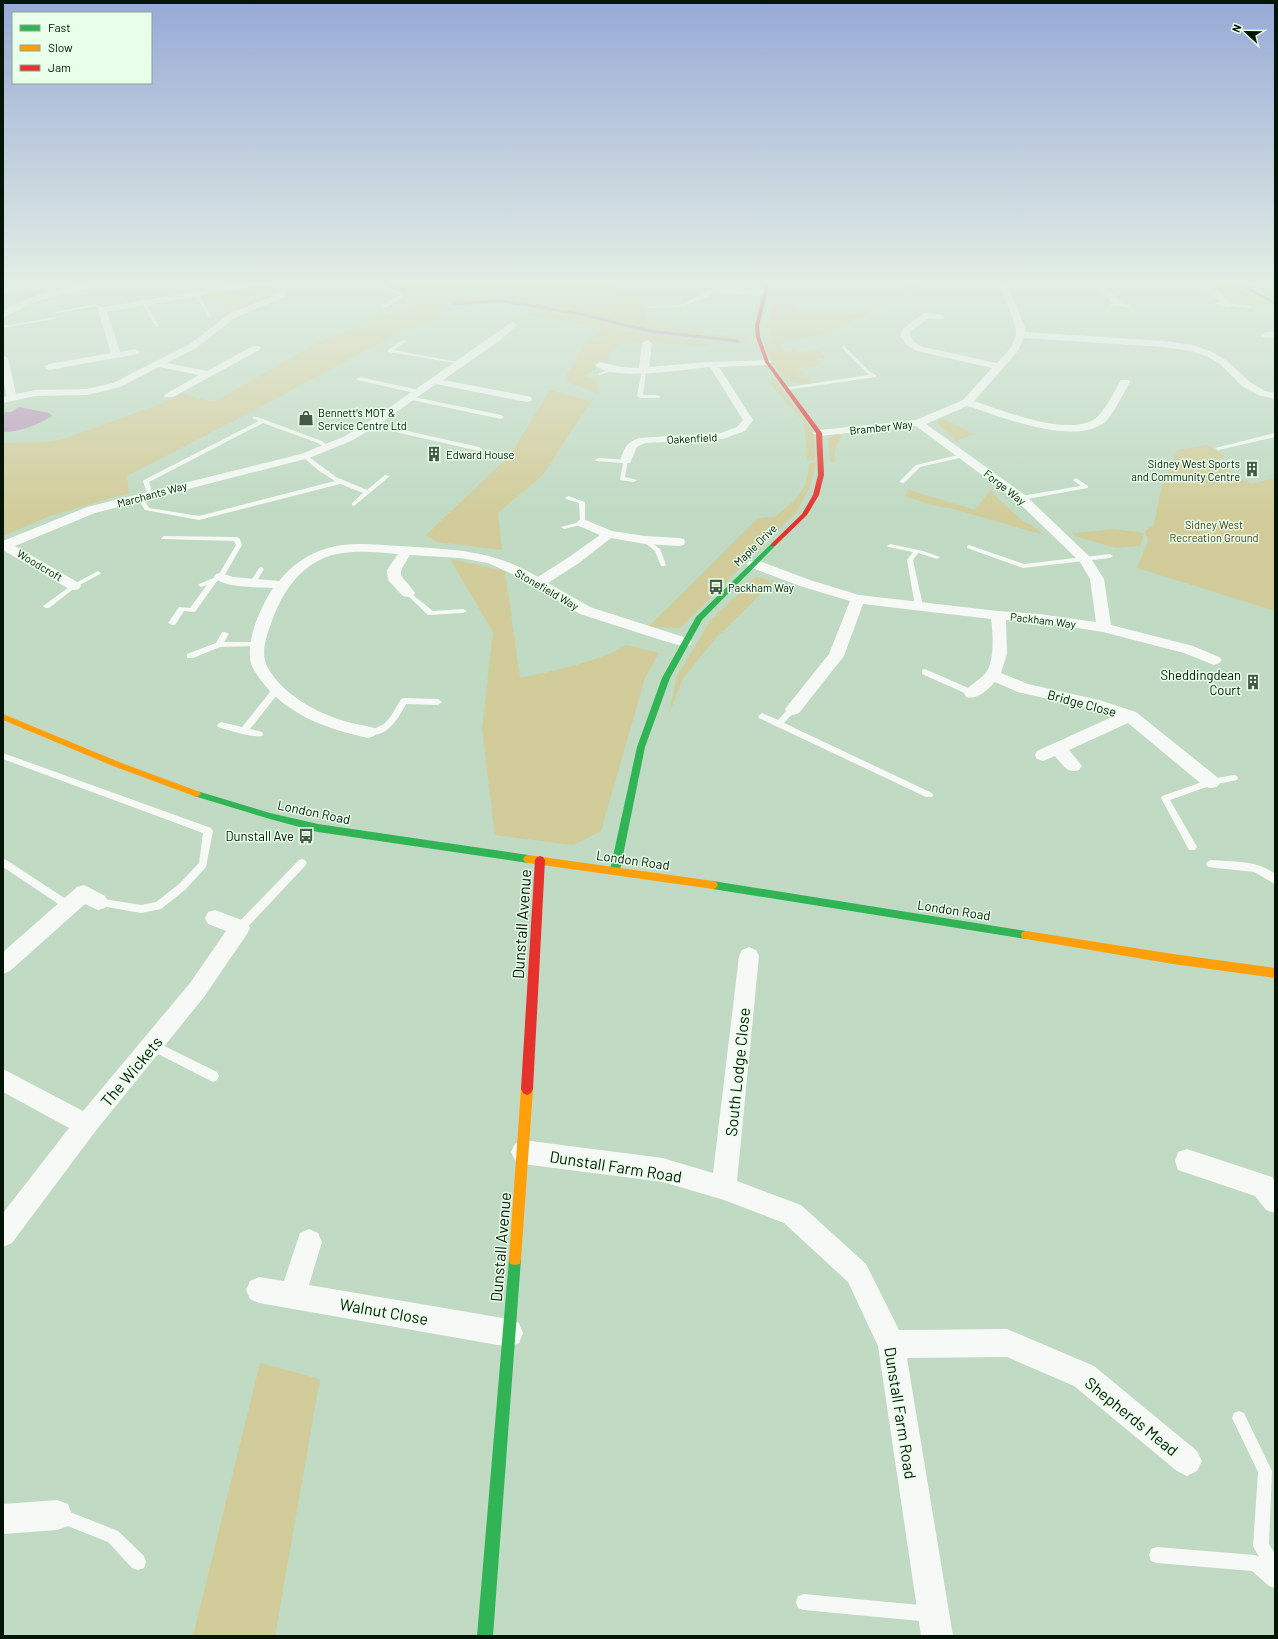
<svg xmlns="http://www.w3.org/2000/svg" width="1278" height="1639" viewBox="0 0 1278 1639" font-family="Barlow,sans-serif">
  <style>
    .green { fill: #d2cc9a }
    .water { fill: #bd9cbe }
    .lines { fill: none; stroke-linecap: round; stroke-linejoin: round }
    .stream { stroke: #bd9cbe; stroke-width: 3 }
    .lane { fill: #f6f9f6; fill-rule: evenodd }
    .street { fill: #f6f9f6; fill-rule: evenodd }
    .fast { fill: #30b455; fill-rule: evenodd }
    .slow { fill: #ff9f0a; fill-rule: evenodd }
    .jam { fill: #e5322d; fill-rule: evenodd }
    .labels { text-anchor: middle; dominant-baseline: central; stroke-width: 3; stroke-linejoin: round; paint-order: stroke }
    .far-poi-label { font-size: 11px; fill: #041406; stroke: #e8ffe9; text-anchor: start }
    .far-street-label { font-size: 11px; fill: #041406; stroke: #e8ffe9 }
    .far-park-label { font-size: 11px; fill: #463814; stroke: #e8ffe9 }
    .poi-label { font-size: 13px; fill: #041406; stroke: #e8ffe9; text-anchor: end }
    .street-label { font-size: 13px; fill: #041406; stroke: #e8ffe9 }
    .near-street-label { font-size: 16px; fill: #041406; stroke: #e8ffe9 }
  </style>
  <rect width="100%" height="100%" fill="#c0dac3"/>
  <g class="green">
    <path d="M383,285H615L616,292L620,294H644L639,302L647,321L692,331L746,338L745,343L624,330L586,342L603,328L530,315L529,307L517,298L448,303L438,319L392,336L251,412L127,476L129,493L50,516L3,536V443L46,442L63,439L163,403L182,394L214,402L317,343L411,304L397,300L403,298L405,293Z"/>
    <path d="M910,285H920L829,334L775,342L769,334L768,326L772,302L774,304L791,303L797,310L826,309L838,306L853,314Z"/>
    <path d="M1213,285H1234L1274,308L1253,306L1250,303L1234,302L1227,300Z"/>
    <path d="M263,286L274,288C271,302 239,309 227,313L217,300L210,301L207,294Z"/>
    <path d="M624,331L694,341L711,345L696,347L677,343L637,342L620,344L610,352L609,359L594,364L595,370L583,376L597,381L599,394L567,382V374L585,344Z"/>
    <path d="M785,341L780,346L784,351L794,349L797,352L817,349L826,358L816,359L822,365L798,368L804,374H806L813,382L812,383C782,388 775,367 764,344Z"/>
    <path d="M773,378L811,430L814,438L815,460H807L805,429L802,420L771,385V379Z"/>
    <path d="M550,390L591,401L543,475L498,513L502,550L437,542L426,535L510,455Z"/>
    <path d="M942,418L974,434L956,441L937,423Z"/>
    <path d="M835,434L842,436L836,447L834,462H830L828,439Z"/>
    <path d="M1207,445L1226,457L1213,461L1251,484L1275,478V611L1137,568L1148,541L1145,531L1154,525L1161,488L1177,450Z"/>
    <path d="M810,463H816L809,489L797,511L680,628L648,627L758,518L775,517L795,500L806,484Z"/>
    <path d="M909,490L975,510L991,490L995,496L1024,522L1032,525L1044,535L950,508L939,507L904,496Z"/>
    <path d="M1114,529L1144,533L1140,546L1116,548L1075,536L1073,533Z"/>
    <path d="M450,559L505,571L520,678C549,672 602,661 626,645L659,653L645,678L601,831L574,845L495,835L482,729L493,632Z"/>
    <path d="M756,577L774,581L716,638L683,678L669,714L677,676L710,621Z"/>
    <path d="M260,1363L320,1379L275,1636H193Z"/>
  </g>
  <path class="water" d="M19,407L49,413L52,416C37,425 21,432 3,432V417L5,412H11Z"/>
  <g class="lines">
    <path class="stream" d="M454,304L502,301L581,314L649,331L738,341"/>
    <g class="lane">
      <path d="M26,285H34L3,293V291Z"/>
      <path d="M190,285H194L212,318L208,317Z"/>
      <path d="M375,285H381L403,293L402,297L387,307H383V305L399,295Z"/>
      <path d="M696,297L700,298L685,306L649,308L647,307L684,304Z"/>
      <path d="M142,302L146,303L159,327L155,326Z"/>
      <path d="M1216,302L1250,306L1252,307L1250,308L1214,304Z"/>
      <path d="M1118,303L1130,305V306L1128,307L1118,305L1111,307L1109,306Z"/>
      <path d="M97,304L104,309V311H100L96,306L57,313L55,312Z"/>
      <path d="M54,317L56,319L3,328V326Z"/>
      <path d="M403,340L407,341L394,350L463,363L461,364L388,352V350Z"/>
      <path d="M844,346L870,372L876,375V377L786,390L785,389L788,387L869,375L842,348V347Z"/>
      <path d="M612,368H614V370L600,375L598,374Z"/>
      <path d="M642,370L646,371L643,395H657L660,397L659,398H640L637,396Z"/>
      <path d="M359,377L419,390L422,392L419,394L357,380L356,379Z"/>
      <path d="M409,396L501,415L504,417L501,419L407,399V397Z"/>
      <path d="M253,417H257L322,441L330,447L325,448L318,443L263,423L149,482L153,495L148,496L143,481L144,480L259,421L253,419Z"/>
      <path d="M371,423L479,447L482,449L479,451L369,426L368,425Z"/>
      <path d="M1275,433V437L1218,450L1215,448Z"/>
      <path d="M305,454L336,477L367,490L385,475L390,476L354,506L352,505V503L363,493L340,484L199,520L145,510L137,497L142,496L149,508L199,516L335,481L318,470L303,457V455Z"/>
      <path d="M962,454L964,455V457L920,467L904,483L899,482L916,465Z"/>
      <path d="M598,458L628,460L625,477L637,480L634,482L620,480L623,463L596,461L595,460Z"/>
      <path d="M1076,478L1088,486V488L1021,500L1018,498L1021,496L1081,486L1073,480Z"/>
      <path d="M568,496L585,502V524L564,529L561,527L580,522L579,503L566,499L565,498Z"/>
      <path d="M164,536L237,537L240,539L242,545L223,578L217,581L195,612L184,611L175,625H172L168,623L179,607L190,608L207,585L201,587L198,585L199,584L218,576L236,545L234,541L162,539L161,538Z"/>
      <path d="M645,538L660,549L666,565L665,566H661L655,551L642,540Z"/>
      <path d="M890,544L923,551L940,557L937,559L918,553L913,560L923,606L921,608H917L915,606L907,560L913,552L888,547L887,546Z"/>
      <path d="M969,545L1024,564L1110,554L1113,556L1110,558L1023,568L967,548V546Z"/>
      <path d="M261,567L264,569L255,584L254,585H250L249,584L259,568Z"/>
      <path d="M98,571L101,573L100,574L76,587L49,608H45L43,606L72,585Z"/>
      <path d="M408,591L433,611L463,609L467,611L463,613L428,615L406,594V592Z"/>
      <path d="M222,632H225L229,634L224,642H258L262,644L258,646L220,647L193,658H187V654L216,643Z"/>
      <path d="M925,669L975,691L976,693L975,695H969L922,674V670Z"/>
      <path d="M277,686L281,689L280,691L250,729L262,732L263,734L262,736C254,738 227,730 218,727L217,725L221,722L242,727L274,687Z"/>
      <path d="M404,698L438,699L442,702L438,705L406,704C398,719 386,740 365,734L364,732L365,730L376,728L384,724L391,716L401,699Z"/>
      <path d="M793,706L797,709L784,723L932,793L933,795L932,797H926L759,718L758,716L762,713L778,720L790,707Z"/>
      <path d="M3,753L211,828L213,831L206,867L185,890L161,909L141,913L95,905L93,902L95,899L98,898L141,905L156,902L179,884L199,863L203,833L3,759Z"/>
      <path d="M1234,775L1237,776L1238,778L1237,780L1212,785L1170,800L1197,847L1195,850H1189L1161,798L1162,796L1211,779Z"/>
      <path d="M5,859L72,903L74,906L72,909L69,910L66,909L3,867V860Z"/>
      <path d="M302,859L305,860L307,863L305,866L244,931L240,932L236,931L235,928L236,925L299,860Z"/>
      <path d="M1211,860C1232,862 1258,860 1275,874V884L1254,872L1208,867L1206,864L1208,861Z"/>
      <path d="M152,1040L217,1072L219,1076L217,1080L213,1082L209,1080L148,1049L146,1045L148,1041Z"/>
      <path d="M1239,1411L1244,1413L1272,1471L1269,1544L1275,1554V1588L1269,1586L1252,1571L1157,1563L1151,1561L1149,1555L1151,1549L1157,1547L1255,1555L1259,1557L1253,1546L1258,1472L1232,1418L1234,1413Z"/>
      <path d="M60,1508L118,1531L144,1556L146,1562L144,1568L138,1570L132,1568L108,1542L55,1521L52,1516L55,1511Z"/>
      <path d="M804,1594L930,1606L936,1608L938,1614L936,1620L930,1622L804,1610L798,1608L796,1602L798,1596Z"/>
    </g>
    <g class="street">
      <path d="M79,285H95L94,287L37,301L3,318V311C26,296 52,291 79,285Z"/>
      <path d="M233,285H253L249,287L107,312L120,352L135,349L140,352L138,354L49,370L44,367L49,364L111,353L98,310L99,308Z"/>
      <path d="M279,285H287L284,297L235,318L196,348L167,363L207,371L253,346H259L261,348L259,350L173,397H165L164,395L199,375L159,367L120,387L87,395L35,396L3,403V397L7,396L3,380V355L8,358L16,394L35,390L87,389L113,383L190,344L229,314L277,294Z"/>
      <path d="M718,285H726L727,288L765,290L769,293L765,296L724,293L713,294L698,301L694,298L708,290L719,288Z"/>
      <path d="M999,285H1007L1025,327V332L1164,341L1193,345L1214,353L1226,360L1250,382L1265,391L1275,393V399L1258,395L1242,386L1220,364L1208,357L1191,351L1164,347L1024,338L1018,351L974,401C1001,410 1075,440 1098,416C1106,409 1115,390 1121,380H1129L1130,382C1125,391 1112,416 1106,421C1076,448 1000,416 967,406L926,424L1025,495L1090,557L1104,579L1111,625L1193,646L1219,657L1222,660L1219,663L1214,665L1184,653L1103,632L1039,622L1006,620L1007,654L1001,673L1028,684L1099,700L1136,712L1217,777L1220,782L1217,787L1211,788L1205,787L1128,723L1069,750L1082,766L1079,770C1067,774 1063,765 1055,756L1043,761L1037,759L1035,755L1037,751L1114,716L1096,710L1018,692L995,682C987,690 978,700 966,697L964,693C969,685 978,681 985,674C995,662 993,633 991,619L863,604L844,656L799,713L793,715L787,713L785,709L829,654L850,601L800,586L749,567L747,564L749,561H759L810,580L859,595L998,611L1039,614L1096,622L1090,579L1080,562L1017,501L916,426L819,436L813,433L819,430L916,420L963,400L992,368L917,351L908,346L900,336L903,329L924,313L943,315L944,317L943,319L929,318L910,332V336L914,342L923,347L997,363C1004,355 1014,347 1016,335C1018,325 1003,296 999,285Z"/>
      <path d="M1095,285H1104L1121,302L1122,304L1121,306H1115Z"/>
      <path d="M1203,285L1215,286L1230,303L1231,305L1230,307H1224Z"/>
      <path d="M512,322L517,325L499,341L443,380L527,396L531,397L532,399L531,401L527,402L436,384L375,427L351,441L309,458L95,513L15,546L79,583L81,586L79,589L74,590L69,589L3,550V541L87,507L301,454L343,437L367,423Z"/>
      <path d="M1266,332H1275V338L1263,337L1261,335Z"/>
      <path d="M647,340L652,343L649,367L707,362L770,360L772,362L767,365L719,367L753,420L745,431L723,439L645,443L637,447L630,463H622L620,461C625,447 625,444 639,438L721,433L737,427L743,420L710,367C687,369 610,382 595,365L600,362L621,367L639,368L642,343Z"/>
      <path d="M583,519L612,531L645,536L679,538L684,539L685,542L684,545L679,546L645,544L611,538L579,563L548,583L590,607L690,639L692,642L690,645L685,647L661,640L580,614L519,577L488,563L460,558L410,555C394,580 401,572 415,593L413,596L408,597L403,596L388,580L387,570L398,554C378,552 357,550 337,554C302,561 281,593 271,624C266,637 260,654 268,668C284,695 315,712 344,721C354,724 364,725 374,728L376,732L374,736L368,738C327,729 286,715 260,679C256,673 250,666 250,657C248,635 261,607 273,588C259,587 222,588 214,577L216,574L221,573L233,577L279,581C292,565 309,553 328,548C352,541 377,545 401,546C453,550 492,549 538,577L569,557L600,535L579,526L577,523L579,520Z"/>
      <path d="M84,885L105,896L108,902L105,908L98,910L85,904L10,971L3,974V952L77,887Z"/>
      <path d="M215,910L247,922L250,928L247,934L204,997L94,1133L12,1243L3,1247V1213L69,1128L3,1092V1069L83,1111L190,983L226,931L208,924L205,918L208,912Z"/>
      <path d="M749,947L756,950L759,956L737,1181L801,1205L866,1264L899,1330L1007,1329L1094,1366L1197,1451L1202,1461L1197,1471L1187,1476L1177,1471L1074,1386L1007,1357L907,1358L953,1636H921L878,1346L848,1282L784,1223L724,1200L663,1182L523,1164L515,1160L511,1152L515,1144L523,1140L663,1158L713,1173L739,956L742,950Z"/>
      <path d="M1187,1149L1272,1177L1275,1181V1213L1266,1210L1255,1196L1178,1170L1175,1161L1178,1152Z"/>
      <path d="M309,1229L318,1233L322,1242L309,1285L509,1319L519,1323L523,1333L519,1343L509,1347L259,1303L250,1299L246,1290L250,1281L259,1277L284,1281L300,1233Z"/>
      <path d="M57,1500L68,1504L72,1515L68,1526L57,1530L3,1534V1504Z"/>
    </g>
    <g class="fast">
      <path d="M1239,285H1244L1275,302V305Z"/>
      <path d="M773,543L775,544V546L702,620L670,678L645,747L620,870L618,873L615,874L612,873L610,870L637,747L662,678L696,617L771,544Z"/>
      <path d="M197,791L270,813L318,824L528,855L531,856L533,859L531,862L528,863L318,832L270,819L194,796L193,794Z"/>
      <path d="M713,881L1026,931L1030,932L1031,935L1030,938L1026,939L713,889L710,888L708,885L710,882Z"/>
      <path d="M515,1253L520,1254L521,1259L493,1636H477L509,1259L510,1254Z"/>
    </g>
    <g class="slow">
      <path d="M3,714L119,762L200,792L201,794L197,797L194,796L113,766L3,720Z"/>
      <path d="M528,855L713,881L716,882L718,885L716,888L713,889L528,863L525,862L523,859L525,856Z"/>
      <path d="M1026,931L1173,954L1275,968V978L1173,964L1026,939L1022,938L1021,935L1022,932Z"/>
      <path d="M527,1083L531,1085L533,1089L521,1259L520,1264L515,1265L510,1264L509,1259L521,1089L523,1085Z"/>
    </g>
    <g class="jam">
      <path d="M765,285H769L759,326L760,337L769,362L822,433L824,475L819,495L807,515L775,546H771V544L802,514L813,495L818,475L816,433L765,362L756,337L755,326Z"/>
      <path d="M540,856L543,857L545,860L533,1089L531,1093L527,1095L523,1093L521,1089L535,860L537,857Z"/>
    </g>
  </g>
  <linearGradient id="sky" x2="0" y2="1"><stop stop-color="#97aad7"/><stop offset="0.55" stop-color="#e3eee4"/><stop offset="1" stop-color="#e3eee4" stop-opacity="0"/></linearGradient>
  <rect width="1278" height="515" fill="url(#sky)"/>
  <defs>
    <symbol id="shop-bare" viewBox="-9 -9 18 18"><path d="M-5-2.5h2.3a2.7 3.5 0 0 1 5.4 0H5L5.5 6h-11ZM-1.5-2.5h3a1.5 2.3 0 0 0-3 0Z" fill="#465948" stroke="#e8ffe9" stroke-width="2.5" paint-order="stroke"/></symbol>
    <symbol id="building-bare" viewBox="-9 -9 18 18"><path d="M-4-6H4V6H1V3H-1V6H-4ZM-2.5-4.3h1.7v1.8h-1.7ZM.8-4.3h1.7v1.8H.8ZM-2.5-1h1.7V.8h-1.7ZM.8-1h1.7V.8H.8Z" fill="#465948" stroke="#e8ffe9" stroke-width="2.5" paint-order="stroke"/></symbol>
    <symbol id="bus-bare" viewBox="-9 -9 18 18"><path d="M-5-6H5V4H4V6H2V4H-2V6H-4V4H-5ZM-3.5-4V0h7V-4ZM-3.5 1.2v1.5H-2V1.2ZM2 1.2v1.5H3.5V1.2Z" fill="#465948" stroke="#e8ffe9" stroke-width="2.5" paint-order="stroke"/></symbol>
  </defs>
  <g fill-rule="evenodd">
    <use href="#shop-bare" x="295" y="407" width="22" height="22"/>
    <use href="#building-bare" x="423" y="443" width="22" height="22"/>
    <use href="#building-bare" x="1241" y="458" width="22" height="22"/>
    <use href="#bus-bare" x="705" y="576" width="22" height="22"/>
    <use href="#building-bare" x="1242" y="671" width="22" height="22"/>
    <use href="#bus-bare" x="295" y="825" width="22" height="22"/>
  </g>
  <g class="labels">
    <g class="far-poi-label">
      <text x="318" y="412">Bennett's MOT &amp;<tspan x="318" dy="13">Service Centre Ltd</tspan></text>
      <text x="446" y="454">Edward House</text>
      <text x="1240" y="463" text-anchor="end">Sidney West Sports<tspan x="1240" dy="13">and Community Centre</tspan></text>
      <text x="728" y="587">Packham Way</text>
    </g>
    <g class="far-street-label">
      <text transform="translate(881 427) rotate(-6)">Bramber Way</text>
      <text transform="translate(692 438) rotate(-3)">Oakenfield</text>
      <text transform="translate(1005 487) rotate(38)">Forge Way</text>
      <text transform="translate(152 494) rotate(-15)">Marchants Way</text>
      <text transform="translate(755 545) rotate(-44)">Maple Drive</text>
      <text transform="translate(40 565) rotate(31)">Woodcroft</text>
      <text transform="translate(547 589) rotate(30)">Stonefield Way</text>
      <text transform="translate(1043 620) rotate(7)">Packham Way</text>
    </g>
    <g class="far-park-label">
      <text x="1214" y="524">Sidney West<tspan x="1214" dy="13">Recreation Ground</tspan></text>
    </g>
    <g class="poi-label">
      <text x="1241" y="675">Sheddingdean<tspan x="1241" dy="15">Court</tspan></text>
      <text x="294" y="836">Dunstall Ave</text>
    </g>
    <g class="street-label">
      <text transform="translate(1082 703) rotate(15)">Bridge Close</text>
      <text transform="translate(314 812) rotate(12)">London Road</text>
      <text transform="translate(633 860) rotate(8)">London Road</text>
      <text transform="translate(954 910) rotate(9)">London Road</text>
    </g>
    <g class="near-street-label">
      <text transform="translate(521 924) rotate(-86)">Dunstall Avenue</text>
      <text transform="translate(131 1071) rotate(-50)">The Wickets</text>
      <text transform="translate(737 1072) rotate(-84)">South Lodge Close</text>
      <text transform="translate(616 1166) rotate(9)">Dunstall Farm Road</text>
      <text transform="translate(500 1247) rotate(-85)">Dunstall Avenue</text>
      <text transform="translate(384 1311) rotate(10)">Walnut Close</text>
      <text transform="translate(901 1413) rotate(81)">Dunstall Farm Road</text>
      <text transform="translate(1132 1416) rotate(39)">Shepherds Mead</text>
    </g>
  </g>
  <rect width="1278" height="1639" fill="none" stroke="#041406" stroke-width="8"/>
  <rect x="12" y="12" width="140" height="72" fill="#e8ffe9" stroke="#8da18e"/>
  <rect x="20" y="25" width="20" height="6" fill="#30b455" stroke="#8da18e"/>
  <text x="48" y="32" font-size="12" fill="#041406">Fast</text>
  <rect x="20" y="45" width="20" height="6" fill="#ff9f0a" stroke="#8da18e"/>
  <text x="48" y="52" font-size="12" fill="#041406">Slow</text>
  <rect x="20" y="65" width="20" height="6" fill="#e5322d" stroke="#8da18e"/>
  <text x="48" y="72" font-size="12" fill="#041406">Jam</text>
  <g transform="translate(1246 32) rotate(292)" stroke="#e8ffe9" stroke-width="3" paint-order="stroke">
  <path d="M0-3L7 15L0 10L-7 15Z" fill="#041406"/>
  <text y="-6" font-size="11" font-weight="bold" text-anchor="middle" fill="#041406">N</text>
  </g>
</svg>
